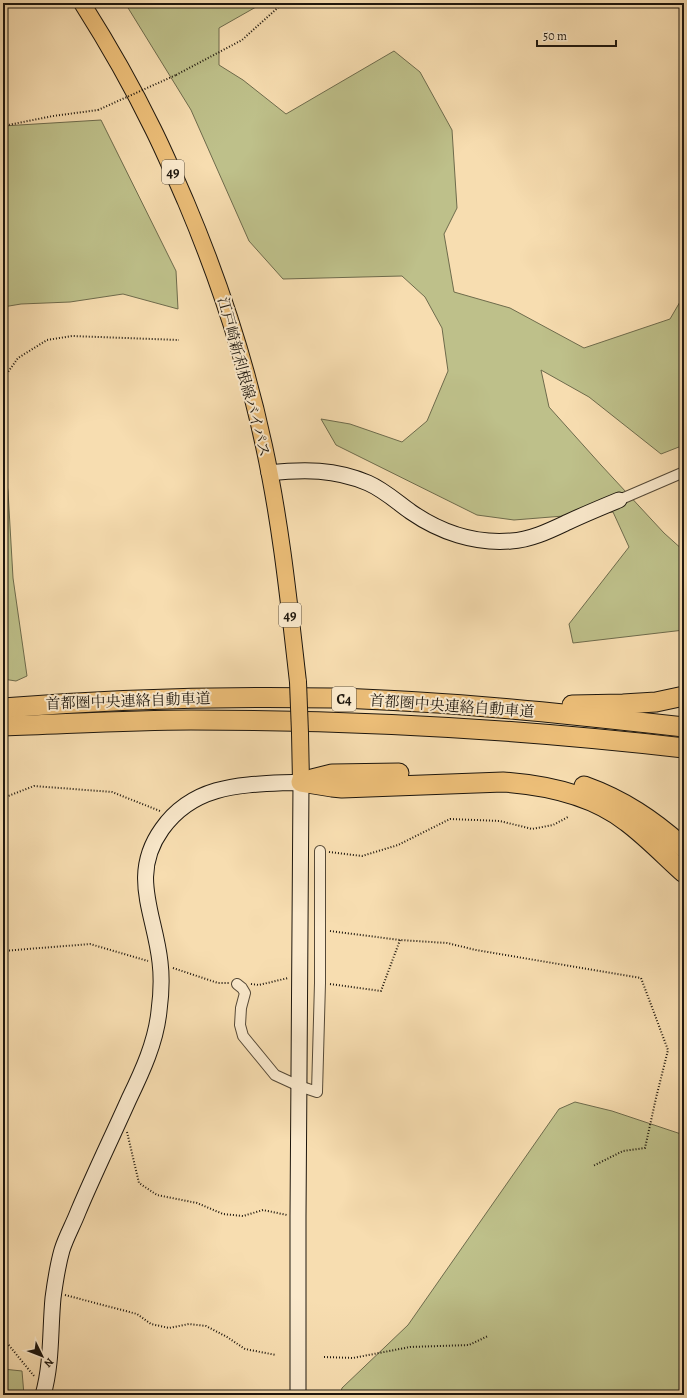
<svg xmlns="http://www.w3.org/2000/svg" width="687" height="1398" viewBox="0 0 687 1398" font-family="Alegreya,'Noto Serif JP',serif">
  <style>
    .green { fill: #bec08a; stroke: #6e6b4c }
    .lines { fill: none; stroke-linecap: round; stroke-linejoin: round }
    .street-casing { stroke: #544836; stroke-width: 12 }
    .secondary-casing { stroke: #1d160d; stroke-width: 17 }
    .primary-casing { stroke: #1d160d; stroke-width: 18 }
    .highway-casing { stroke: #1d160d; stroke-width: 21 }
    .path { stroke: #1d160d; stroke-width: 2; stroke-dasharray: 1 2; stroke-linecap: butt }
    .street { stroke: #fae9cc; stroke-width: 10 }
    .secondary { stroke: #fae9cc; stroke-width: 15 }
    .primary { stroke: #ecbe78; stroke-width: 16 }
    .highway { stroke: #ecbe78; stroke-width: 19 }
    .primary-bridge-casing { stroke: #1d160d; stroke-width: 18; stroke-linecap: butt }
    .path-bridge { stroke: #1d160d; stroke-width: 2; stroke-dasharray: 1 2; stroke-linecap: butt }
    .primary-bridge { stroke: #ecbe78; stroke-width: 16 }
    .labels { text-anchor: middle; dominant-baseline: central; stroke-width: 4; stroke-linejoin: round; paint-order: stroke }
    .shield { fill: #fae9cc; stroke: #5f5546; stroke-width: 1 }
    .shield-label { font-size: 14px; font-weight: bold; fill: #1d160d }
    .street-label { font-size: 15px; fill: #1d160d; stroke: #fae9cc }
  </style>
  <rect width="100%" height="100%" fill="#f7ddb0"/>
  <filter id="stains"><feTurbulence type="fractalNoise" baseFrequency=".005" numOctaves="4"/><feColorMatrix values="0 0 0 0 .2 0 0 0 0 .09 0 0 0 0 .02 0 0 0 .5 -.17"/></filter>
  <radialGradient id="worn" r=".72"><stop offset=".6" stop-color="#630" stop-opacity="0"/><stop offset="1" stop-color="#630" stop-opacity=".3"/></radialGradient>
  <g class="green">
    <path d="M125,3H263L219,28V65L243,80L286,114L394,51L420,72L452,130L457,208L444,234L454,292L510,308L584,348L670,319L684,295V445L661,454L589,397L541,370L549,407L601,465L664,533L684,551V630L573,643L569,624L629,547L613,512L514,520L477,515L336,445L321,419L350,424L402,442L427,421L448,371L442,328L425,297L402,276L283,279L249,241L191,110Z"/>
    <path d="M101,120L176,271L178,309L123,294L70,302L21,304L3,307V126Z"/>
    <path d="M3,459L8,491L13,578L27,676L16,681L3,679Z"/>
    <path d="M575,1102L612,1111L684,1135V1395H340L342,1388L408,1325L559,1109Z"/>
    <path d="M3,1369L22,1371L24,1395H3Z"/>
  </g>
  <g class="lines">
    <defs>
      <g id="street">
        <path d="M619,500L684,472"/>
        <path d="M237,984L242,988L245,993L241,1008L240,1025L243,1036L275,1075L299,1086L317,1092L320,983V851"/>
      </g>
      <g id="secondary">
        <path d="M269,473C304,469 335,469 368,483C384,490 397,502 411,512C440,532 475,544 511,541C531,540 551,530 568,522C585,514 602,507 619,500"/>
        <path d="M43,1395C52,1364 50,1330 53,1298C55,1283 58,1264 62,1250C66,1237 73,1225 78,1212C94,1174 112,1137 129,1099C142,1072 156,1042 159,1011C161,996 162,978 160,962C155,914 129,875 162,829C196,781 248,785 301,782L298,1217V1395"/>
      </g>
      <g id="primary">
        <path d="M82,3C108,44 132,86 153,129C165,153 175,177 186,202C219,280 246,362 264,446C281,524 289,603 298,682"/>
        <path d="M300,733L301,782"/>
      </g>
      <g id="highway">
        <path d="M572,705L623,704L656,702L684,696"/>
        <path d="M3,708C112,699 222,696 332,698C450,701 567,714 684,727"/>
        <path d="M3,726C66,724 129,720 191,720C356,720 521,729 684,748"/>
        <path d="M312,779L332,774L399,773"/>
        <path d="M301,782L332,787L342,788L503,782C545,785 593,795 627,822C647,837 665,856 684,873"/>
        <path d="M584,786C623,800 653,820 684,848"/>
      </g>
    </defs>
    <use href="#street" class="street-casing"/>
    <use href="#secondary" class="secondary-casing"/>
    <use href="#primary" class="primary-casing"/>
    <use href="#highway" class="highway-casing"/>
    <g class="path">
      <path d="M176,75L242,40L283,3"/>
      <path d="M3,126L53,116L98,110"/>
      <path d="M3,379L18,358L47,340L72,336L179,340"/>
      <path d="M3,798L34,786L112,792L160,811"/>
      <path d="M329,852L362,856L398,845L450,819L500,821L532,829L553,825L568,817"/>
      <path d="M330,931L400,940L447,943L476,950L641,978L668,1050L656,1098L645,1148L623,1151L593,1166"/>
      <path d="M3,951L90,944L148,961"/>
      <path d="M173,968L218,983H229"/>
      <path d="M251,984L259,985L288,978"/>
      <path d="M330,984L381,991L400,940"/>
      <path d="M127,1132L139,1183L157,1195L197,1203L223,1214L243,1216L263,1210L287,1215"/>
      <path d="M65,1295L137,1314L151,1324L169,1328L189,1324L206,1326L227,1337L245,1349L276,1355"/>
      <path d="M3,1338L34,1376"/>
      <path d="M324,1357L353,1358L410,1347L469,1345L488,1336"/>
    </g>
    <use href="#street" class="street"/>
    <use href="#secondary" class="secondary"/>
    <use href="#primary" class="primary"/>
    <use href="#highway" class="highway"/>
    <defs>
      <path id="primary-bridge" d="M298,682L300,733"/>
    </defs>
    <use href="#primary-bridge" class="primary-bridge-casing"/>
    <path class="path-bridge" d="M98,110L176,75"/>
    <use href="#primary-bridge" class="primary-bridge"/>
  </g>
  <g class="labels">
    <g class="shield">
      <rect x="162" y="160" width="22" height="24" rx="3"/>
      <rect x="279" y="603" width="22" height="24" rx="3"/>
      <rect x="332" y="687" width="24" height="24" rx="3"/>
    </g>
    <g class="shield-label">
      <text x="173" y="172">49</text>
      <text x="290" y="615">49</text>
      <text x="344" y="699">C4</text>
    </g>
    <g class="street-label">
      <text transform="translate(244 377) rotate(75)">江戸崎新利根線バイパス</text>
      <text transform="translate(128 701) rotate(-2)">首都圏中央連絡自動車道</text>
      <text transform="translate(452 706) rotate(4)">首都圏中央連絡自動車道</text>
    </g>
  </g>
  <rect width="687" height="1398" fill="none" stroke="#f7ddb0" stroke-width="16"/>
  <rect x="4" y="4" width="679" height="1390" fill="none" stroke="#1d160d" stroke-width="2"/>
  <rect x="8" y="8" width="671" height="1382" fill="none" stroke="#1d160d"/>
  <g transform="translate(42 1356) rotate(133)" stroke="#fae9cc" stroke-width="3" paint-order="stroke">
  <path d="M0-3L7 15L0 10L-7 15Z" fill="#1d160d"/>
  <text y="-6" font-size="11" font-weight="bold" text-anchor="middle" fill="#1d160d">N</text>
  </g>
  <path d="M537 40v6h79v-6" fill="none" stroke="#1d160d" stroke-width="2"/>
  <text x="543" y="40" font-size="12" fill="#1d160d" stroke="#fae9cc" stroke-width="3" paint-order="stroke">50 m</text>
  <rect width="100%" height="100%" filter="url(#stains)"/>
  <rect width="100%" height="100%" fill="url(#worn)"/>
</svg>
